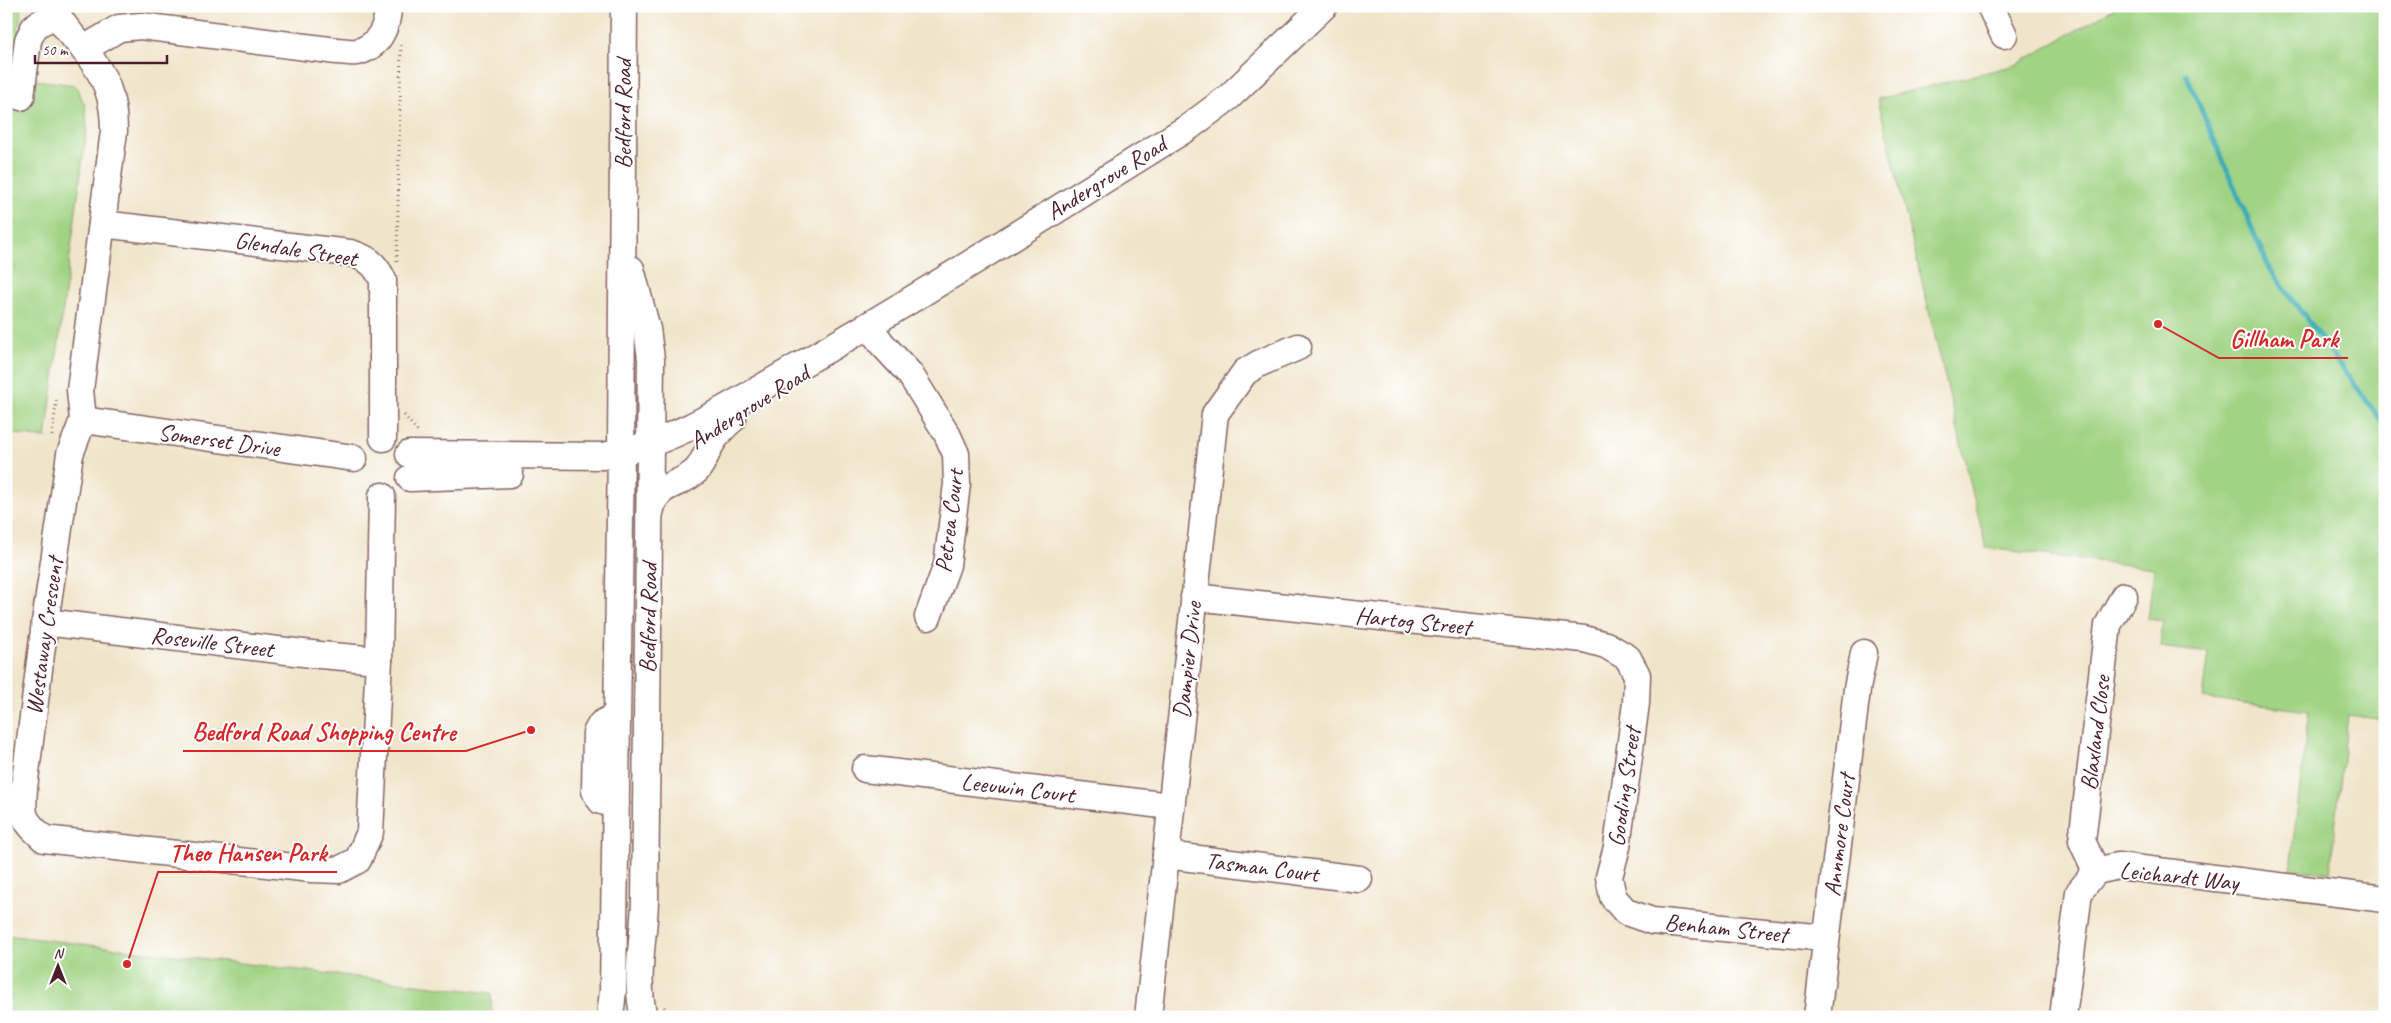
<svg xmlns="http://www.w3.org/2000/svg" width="2391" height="1023" viewBox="0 0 2391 1023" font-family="Caveat,sans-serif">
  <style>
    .green { fill: #a0d383; stroke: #757957 }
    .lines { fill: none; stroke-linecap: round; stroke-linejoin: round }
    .stream { stroke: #3aabb5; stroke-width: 5 }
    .minor-casing { stroke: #846463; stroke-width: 29 }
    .path { stroke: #846463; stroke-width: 3; stroke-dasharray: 1 4; stroke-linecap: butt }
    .minor { stroke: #fff; stroke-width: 26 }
    .labels { text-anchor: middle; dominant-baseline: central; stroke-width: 4; stroke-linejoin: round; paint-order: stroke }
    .street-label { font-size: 24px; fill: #4a1f2b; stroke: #fff }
    .leader { fill: none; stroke: #d62828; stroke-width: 2 }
    .callout-dot { fill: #d62828; stroke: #fff; stroke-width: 2 }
    .callout-label { font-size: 25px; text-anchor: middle; font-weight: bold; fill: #d62828; stroke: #fff; stroke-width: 4; stroke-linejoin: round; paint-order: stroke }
  </style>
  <rect width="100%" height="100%" fill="#fff"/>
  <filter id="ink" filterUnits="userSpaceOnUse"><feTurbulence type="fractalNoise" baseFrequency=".02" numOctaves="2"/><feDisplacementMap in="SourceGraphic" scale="10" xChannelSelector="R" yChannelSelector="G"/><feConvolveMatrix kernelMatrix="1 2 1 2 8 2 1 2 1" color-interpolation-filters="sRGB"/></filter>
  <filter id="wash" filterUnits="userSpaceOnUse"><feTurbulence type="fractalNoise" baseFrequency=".0096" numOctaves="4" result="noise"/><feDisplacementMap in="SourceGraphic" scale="20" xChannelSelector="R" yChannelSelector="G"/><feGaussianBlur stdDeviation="1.12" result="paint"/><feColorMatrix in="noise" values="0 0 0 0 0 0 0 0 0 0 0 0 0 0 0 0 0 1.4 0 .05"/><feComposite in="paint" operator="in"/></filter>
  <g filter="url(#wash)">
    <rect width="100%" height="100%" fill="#f0e5ca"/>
    <g class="green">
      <path d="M6,6H22L13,77L75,85L85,105L87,127L46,438L6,433Z"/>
      <path d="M2118,6H2385V720L2348,715L2330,873L2290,869L2309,711L2203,698L2209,653L2160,647L2163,621L2148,619L2154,568L1986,548L1878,99L2016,65Z"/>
      <path d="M6,935L491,993L492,1015L6,1017Z"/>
    </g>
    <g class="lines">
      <path class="stream" d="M2186,74L2269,268L2385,426"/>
    </g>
  </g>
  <g filter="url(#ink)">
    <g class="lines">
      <defs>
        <g id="minor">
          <path d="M53,6C60,24 73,35 84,50C106,76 114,97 114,131L80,390L83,420L70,454L45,622L24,788C22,817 22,819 44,839L311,869L339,870L358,860L370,832L379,660L382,496"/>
          <path d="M1990,6L2004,35"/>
          <path d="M84,49L119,28L141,26L337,51C343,51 351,53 357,52C379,47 388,26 388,6"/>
          <path d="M21,97L28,40L35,26L56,14"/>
          <path d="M102,224L350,253C367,258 375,263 383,280V438"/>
          <path d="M631,269L647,329L651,359L645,901C644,940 634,979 644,1017"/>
          <path d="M869,326L882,344L910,374L947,434L956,454L957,484L947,565L928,617"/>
          <path d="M83,420L354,458"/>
          <path d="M409,454L603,456C674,444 734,403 795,368C929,292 1058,208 1189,127L1229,97L1324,6"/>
          <path d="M410,478L510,474"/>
          <path d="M650,513C656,481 679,488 697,470C703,463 706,454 710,446C716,435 723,427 733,419"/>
          <path d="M1194,597L1584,639L1606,645L1628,658L1637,675L1636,703L1617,847L1609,877L1613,897L1626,912L1652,921L1826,938"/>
          <path d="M45,622L320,655L379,660"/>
          <path d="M615,716L601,724L596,733L595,791L601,801L616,803"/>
          <path d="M865,769L1170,806"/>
          <path d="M1166,855L1359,879"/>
          <path d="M2096,871L2082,841L2108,625L2124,596"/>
          <path d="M610,1017L613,991L621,452L624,6"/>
          <path d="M1148,1017L1215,414L1245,372L1260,363L1298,347"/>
          <path d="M1817,1017L1857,689L1864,653"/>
          <path d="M2063,1017L2079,892L2096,871L2118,866L2385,899"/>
        </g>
      </defs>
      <use href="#minor" class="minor-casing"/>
      <g class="path">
        <path d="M397,261L401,44"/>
        <path d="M404,415L418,432"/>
        <path d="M52,436L57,397"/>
        <path d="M664,1007L672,1017"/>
      </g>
      <use href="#minor" class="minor"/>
    </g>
  </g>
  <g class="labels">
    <g class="street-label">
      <text transform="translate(623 114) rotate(-90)">Bedford Road</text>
      <text transform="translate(1106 178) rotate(-32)">Andergrove Road</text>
      <text transform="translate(296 249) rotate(9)">Glendale Street</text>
      <text transform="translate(749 407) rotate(-32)">Andergrove Road</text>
      <text transform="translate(219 440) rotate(8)">Somerset Drive</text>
      <text transform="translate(949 521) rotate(-83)">Petrea Court</text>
      <text transform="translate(648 618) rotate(-89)">Bedford Road</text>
      <text transform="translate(1413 621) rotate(6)">Hartog Street</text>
      <text transform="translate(44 636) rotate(-82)">Westaway Crescent</text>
      <text transform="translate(212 642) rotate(7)">Roseville Street</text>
      <text transform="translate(1187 660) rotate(-84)">Dampier Drive</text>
      <text transform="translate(2095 733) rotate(-83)">Blaxland Close</text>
      <text transform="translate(1624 787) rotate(-82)">Gooding Street</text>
      <text transform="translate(1018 788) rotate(7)">Leeuwin Court</text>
      <text transform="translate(1839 835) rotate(-83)">Annmore Court</text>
      <text transform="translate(1262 867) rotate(7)">Tasman Court</text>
      <text transform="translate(2179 876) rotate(6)">Leichardt Way</text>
      <text transform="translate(1726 928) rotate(6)">Benham Street</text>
    </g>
  </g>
  <path class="leader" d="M2158 324L2219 358H2348M531 730L466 751H183M127 964L158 872H337"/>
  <g class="callout-dot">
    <circle cx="2158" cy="324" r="5"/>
    <circle cx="531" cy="730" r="5"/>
    <circle cx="127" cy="964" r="5"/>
  </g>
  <g class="callout-label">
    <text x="2284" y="347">Gillham Park</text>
    <text x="324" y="740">Bedford Road Shopping Centre</text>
    <text x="248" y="861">Theo Hansen Park</text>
  </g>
  <rect width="2391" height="1023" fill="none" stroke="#fff" stroke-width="25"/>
  <g transform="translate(58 966)" stroke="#ffffff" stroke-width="4" paint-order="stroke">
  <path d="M0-4L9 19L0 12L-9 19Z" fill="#4a1f2b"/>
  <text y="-8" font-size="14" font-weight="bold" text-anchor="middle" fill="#4a1f2b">N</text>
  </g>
  <path d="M35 55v8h132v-8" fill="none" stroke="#4a1f2b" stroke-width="2.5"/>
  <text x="42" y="55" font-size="15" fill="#4a1f2b" stroke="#ffffff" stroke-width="4" paint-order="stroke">50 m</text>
</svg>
